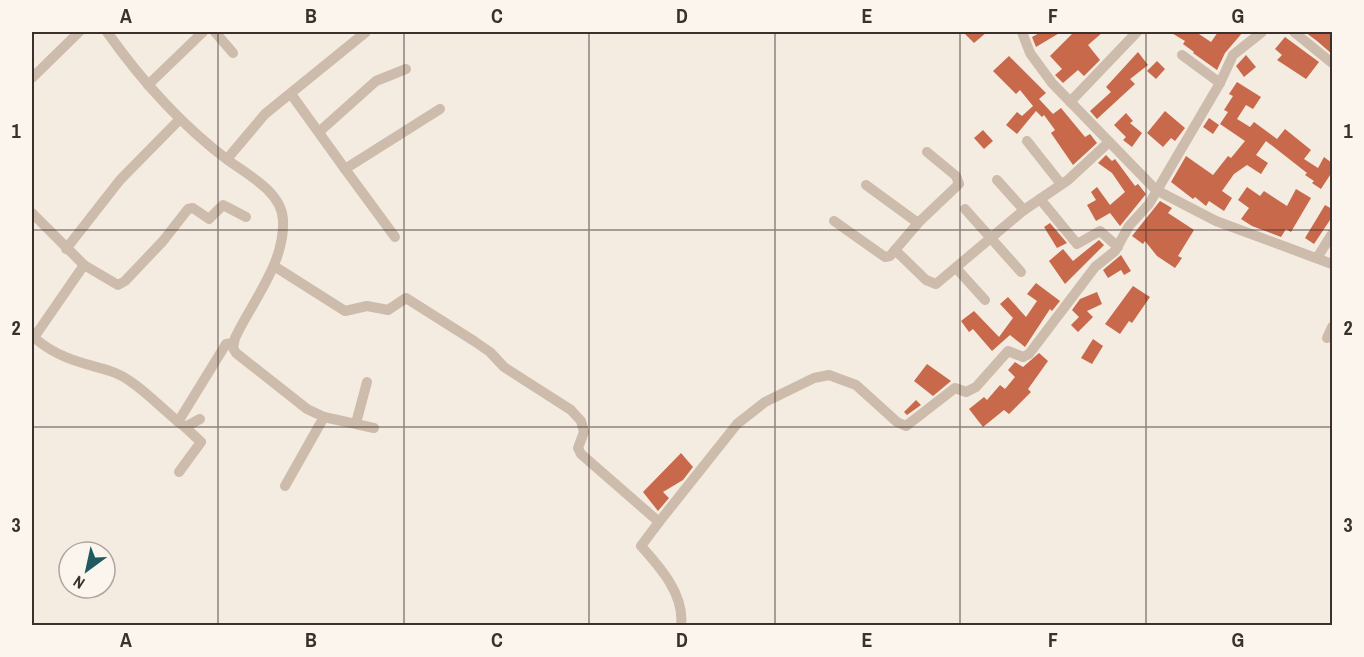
<svg xmlns="http://www.w3.org/2000/svg" width="1364" height="657" viewBox="0 0 1364 657" font-family="'Archivo Narrow',sans-serif">
  <style>
    .building { fill: #c8694b }
    .lines { fill: none; stroke-linecap: round; stroke-linejoin: round }
    .street { stroke: #cdbbac; stroke-width: 10 }
    .grid { fill: none; stroke: #3b302b; stroke-width: 1.5; stroke-opacity: 0.55 }
    .neatline { fill: none; stroke: #3b302b; stroke-width: 2 }
    .grid-label { font-size: 20px; text-anchor: middle; font-weight: bold; fill: #3b302b }
  </style>
  <rect width="100%" height="100%" fill="#f4ebe1"/>
  <g class="building">
    <path d="M963,32H987L974,43Z"/>
    <path d="M1041,32H1061L1036,47L1032,37Z"/>
    <path d="M1074,32H1103L1088,45L1100,60L1084,76L1078,70L1063,83L1055,75L1062,69L1050,56Z"/>
    <path d="M1170,32H1196L1211,42L1218,32H1243L1225,53L1217,70L1193,53L1194,52L1183,44L1185,41Z"/>
    <path d="M1305,32H1332V54L1317,41Z"/>
    <path d="M1285,37L1319,62L1306,79L1277,60L1282,55L1275,49Z"/>
    <path d="M1138,52L1148,65L1130,79L1135,84L1097,119L1090,111L1111,92L1106,87Z"/>
    <path d="M1246,55L1256,67L1244,77L1236,66Z"/>
    <path d="M1009,56L1046,93L1039,99L1053,114L1061,108L1085,137L1090,134L1097,143L1073,165L1051,133L1055,130L1044,115L1042,117L1036,111L1017,134L1006,125L1017,112L1022,116L1033,106L1020,90L1016,94L993,71Z"/>
    <path d="M1157,61L1165,69L1156,79L1147,71Z"/>
    <path d="M1237,82L1261,97L1253,109L1246,105L1237,119L1250,127L1254,122L1277,139L1285,129L1311,150L1304,159L1318,168L1324,157L1332,163V172L1321,189L1312,183L1314,181L1305,175L1307,173L1266,141L1256,155L1268,163L1261,174L1247,165L1234,174L1222,191L1232,198L1224,211L1209,201L1206,206L1195,197L1193,199L1171,182L1186,156L1213,175L1228,156L1231,158L1245,141L1220,124L1228,112L1224,110L1233,96L1229,94Z"/>
    <path d="M1165,111L1185,128L1175,141L1171,138L1163,147L1147,133Z"/>
    <path d="M1126,113L1133,121L1130,123L1142,133L1132,147L1123,140L1126,137L1114,125Z"/>
    <path d="M1209,118L1219,125L1213,134L1203,127Z"/>
    <path d="M983,130L993,141L984,149L974,138Z"/>
    <path d="M1106,155L1112,161L1115,159L1135,186L1138,184L1146,194L1120,226L1110,213L1096,221L1087,205L1096,200L1091,192L1097,187L1110,205L1125,192L1112,173L1098,163Z"/>
    <path d="M1247,187L1260,196L1264,191L1287,206L1296,189L1311,198L1291,232L1286,229L1281,237L1252,226L1241,219L1249,208L1238,200Z"/>
    <path d="M1160,201L1172,208L1168,213L1194,230L1178,256L1182,258L1175,268L1157,256L1145,241L1143,244L1132,236Z"/>
    <path d="M1325,205L1332,209V217L1314,244L1305,238Z"/>
    <path d="M1050,223L1067,243L1057,248L1044,227Z"/>
    <path d="M1099,240L1104,245L1065,284L1049,261L1063,249L1073,261Z"/>
    <path d="M1121,255L1131,271L1124,275L1121,270L1108,278L1103,270Z"/>
    <path d="M1036,283L1060,301L1052,311L1050,309L1025,347L1010,335L992,351L973,329L969,332L961,321L974,311L999,337L1013,318L1000,304L1008,297L1026,317L1037,301L1027,294Z"/>
    <path d="M1133,286L1150,297L1132,323L1129,321L1120,334L1105,324Z"/>
    <path d="M1097,292L1102,304L1087,311L1093,317L1078,332L1071,325L1079,317L1072,310L1080,299Z"/>
    <path d="M1093,339L1103,346L1092,364L1081,358Z"/>
    <path d="M1039,353L1048,361L1028,389L1031,392L1009,414L1004,410L983,427L969,409L984,397L987,400L1000,385L1005,389L1015,377L1008,370L1015,362L1023,367Z"/>
    <path d="M927,364L951,381L933,396L914,381Z"/>
    <path d="M916,400L921,405L907,415L904,412Z"/>
    <path d="M681,453L693,467L683,480L663,492L669,498L658,511L643,492Z"/>
  </g>
  <g class="lines">
    <g class="street">
      <path d="M107,32C141,80 181,125 229,161C249,175 282,193 283,220C285,263 253,300 235,338L233,348L236,353L307,409L324,417L374,428"/>
      <path d="M215,32L233,53"/>
      <path d="M1022,32L1030,53L1052,83L1156,190L1216,221L1332,264"/>
      <path d="M1294,32L1332,63"/>
      <path d="M1182,55L1220,83"/>
      <path d="M32,78L79,32"/>
      <path d="M148,85L203,32"/>
      <path d="M291,94L345,169L440,109"/>
      <path d="M1070,102L1137,32"/>
      <path d="M320,131L376,81L406,69"/>
      <path d="M1027,141L1061,184"/>
      <path d="M227,159L265,114L366,32"/>
      <path d="M345,169L395,237"/>
      <path d="M997,180L1024,210"/>
      <path d="M866,185L918,223"/>
      <path d="M1040,199L1077,244L1100,231L1118,247"/>
      <path d="M965,209L1021,272"/>
      <path d="M32,213L84,265L118,285L125,281L163,241L188,209L193,208L209,219L223,205L246,217"/>
      <path d="M834,221L885,257L890,256L918,223L959,184L956,176L927,152"/>
      <path d="M66,249L120,180L180,119"/>
      <path d="M895,250L926,280L936,284L1024,210L1068,180L1109,142"/>
      <path d="M1317,258L1332,234"/>
      <path d="M84,265L35,336L37,340C60,359 84,363 110,371C135,378 164,412 185,427L200,419"/>
      <path d="M274,266L345,311L367,306L388,310L406,298L474,341L490,352L504,367L571,410L581,421L584,432L578,448L581,454L659,522L641,546C660,567 685,595 681,626"/>
      <path d="M956,268L985,300"/>
      <path d="M1327,338L1332,327"/>
      <path d="M178,422L226,344L233,343"/>
      <path d="M356,423L367,382"/>
      <path d="M179,472L201,442L185,427"/>
      <path d="M285,486L324,417"/>
      <path d="M659,522L737,424L765,402L814,378L829,375L856,385L897,422L906,426L955,388L966,392L976,387L1008,351L1023,357L1029,354L1095,267L1115,251L1129,226L1149,204L1220,83L1233,55L1262,32"/>
    </g>
  </g>
  <path class="grid" d="M218,32V626M404,32V626M589,32V626M775,32V626M960,32V626M1146,32V626M32,230H1332M32,427H1332"/>
  <rect width="1364" height="657" fill="none" stroke="#fbf5ee" stroke-width="66"/>
  <g transform="translate(87 570) rotate(213)"><circle r="28" fill="#fbf5ee" stroke="#aea6a0" stroke-width="1.5"/>
  <path d="M0-4.5L10 22L0 15L-10 22Z" fill="#1f5a5e"/>
  <text y="-9" font-size="16" font-weight="bold" text-anchor="middle" fill="#3b302b">N</text>
  </g>
  <rect x="33" y="33" width="1298" height="591" class="neatline"/>
  <g class="grid-label">
    <text x="126" y="23">A</text>
    <text x="311" y="23">B</text>
    <text x="497" y="23">C</text>
    <text x="682" y="23">D</text>
    <text x="867" y="23">E</text>
    <text x="1053" y="23">F</text>
    <text x="1238" y="23">G</text>
    <text x="16" y="138">1</text>
    <text x="1348" y="138">1</text>
    <text x="16" y="335">2</text>
    <text x="1348" y="335">2</text>
    <text x="16" y="532">3</text>
    <text x="1348" y="532">3</text>
    <text x="126" y="647">A</text>
    <text x="311" y="647">B</text>
    <text x="497" y="647">C</text>
    <text x="682" y="647">D</text>
    <text x="867" y="647">E</text>
    <text x="1053" y="647">F</text>
    <text x="1238" y="647">G</text>
  </g>
</svg>
